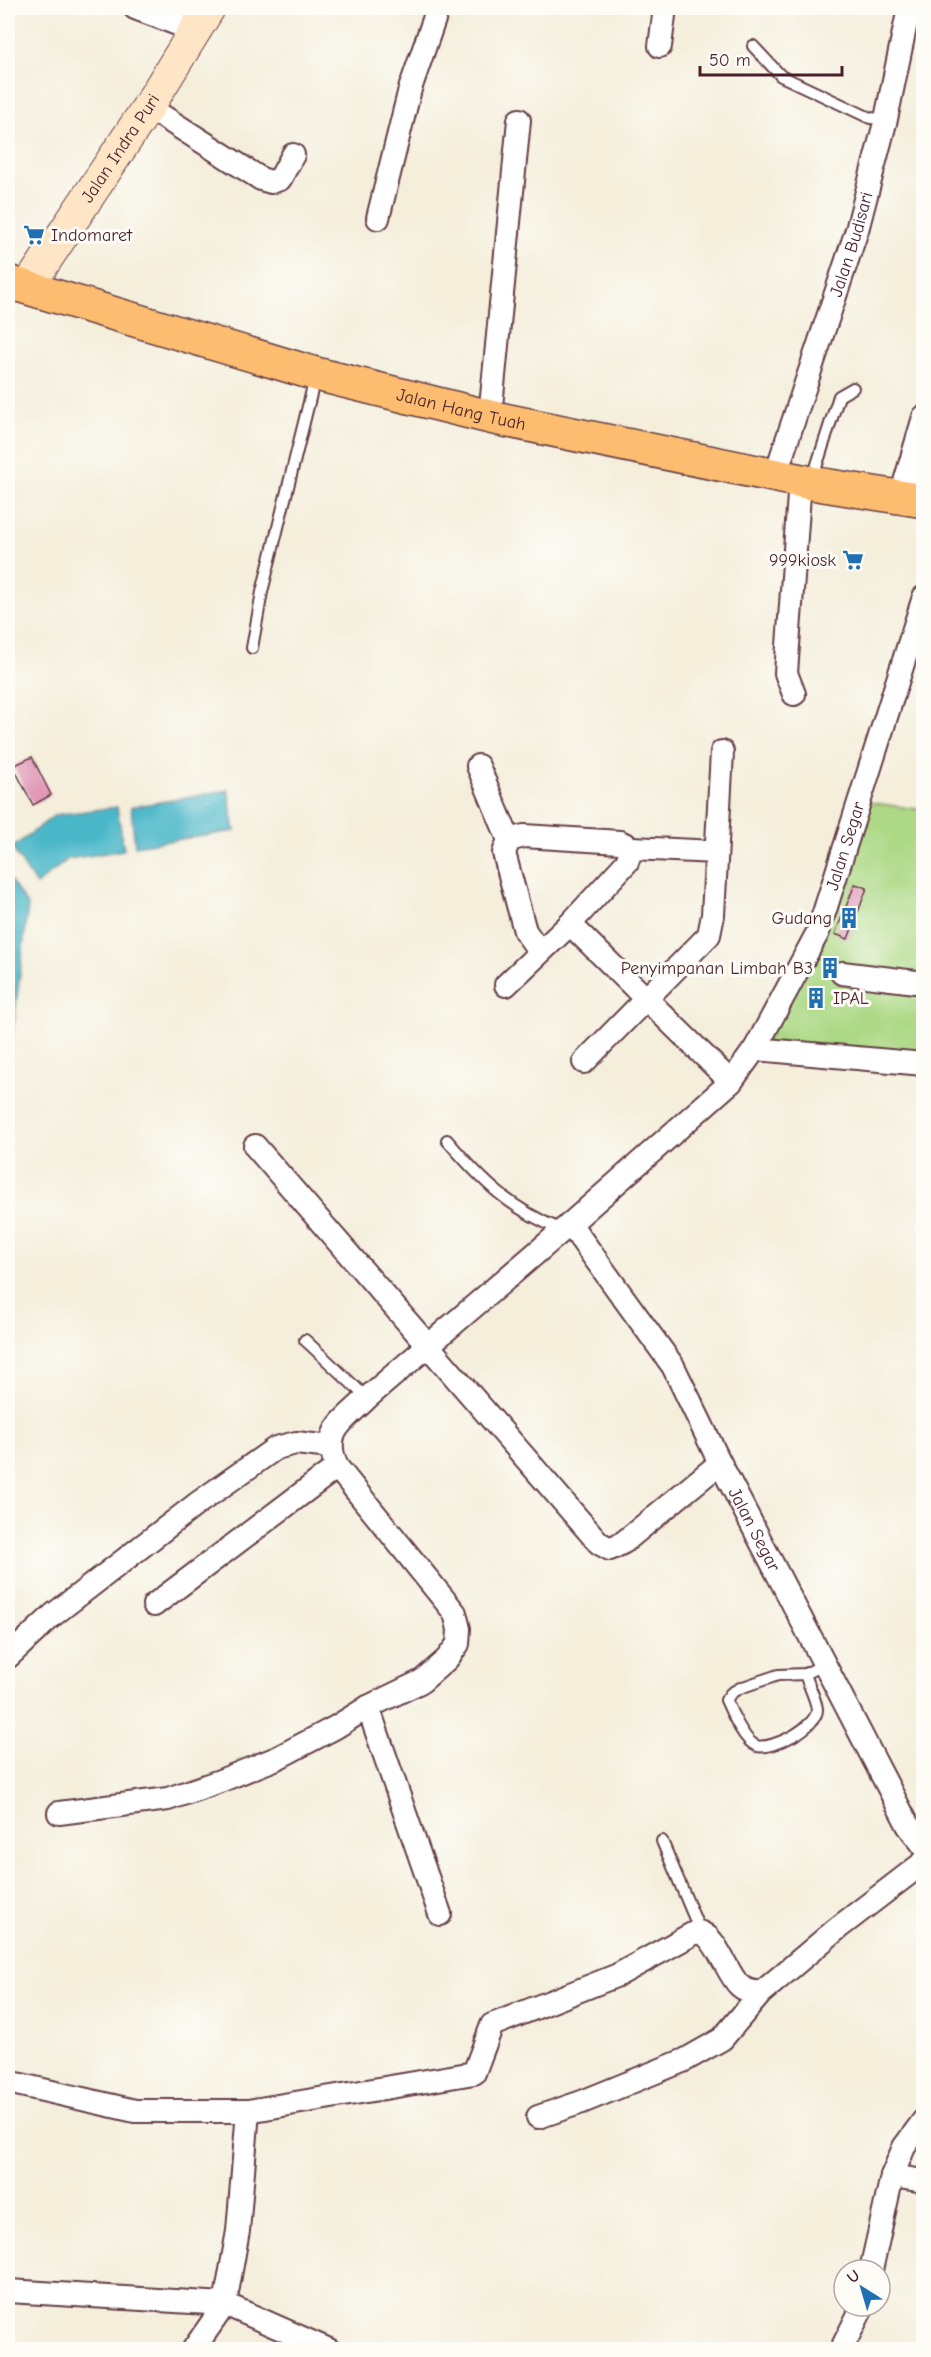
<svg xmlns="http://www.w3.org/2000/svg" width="931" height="2357" viewBox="0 0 931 2357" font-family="'Comic Neue',sans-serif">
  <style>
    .green { fill: #add986; stroke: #7c7c58; stroke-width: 1.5 }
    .water { fill: #4cb8c9; stroke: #4b6c7a; stroke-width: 1.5 }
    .building { fill: #e19ab8 }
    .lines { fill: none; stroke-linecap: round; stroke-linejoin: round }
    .lane-casing { stroke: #643e45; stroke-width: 14 }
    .street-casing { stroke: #643e45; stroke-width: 26 }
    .secondary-casing { stroke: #643e45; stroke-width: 34 }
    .primary-casing { stroke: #643e45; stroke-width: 36 }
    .lane { stroke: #fff; stroke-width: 10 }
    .street { stroke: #fff; stroke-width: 22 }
    .secondary { stroke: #fee5c5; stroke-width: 32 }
    .primary { stroke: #fcbd6f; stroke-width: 33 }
    .labels { text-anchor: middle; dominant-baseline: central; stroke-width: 6; stroke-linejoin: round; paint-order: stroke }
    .street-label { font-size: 18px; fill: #4a1f2b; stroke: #fdfcf7 }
    .poi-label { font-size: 18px; fill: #4a1f2b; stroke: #fdfcf7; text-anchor: end }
  </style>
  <rect width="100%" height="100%" fill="#fdfcf7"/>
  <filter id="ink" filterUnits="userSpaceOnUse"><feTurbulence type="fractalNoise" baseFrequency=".0167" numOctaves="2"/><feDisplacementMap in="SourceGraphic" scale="12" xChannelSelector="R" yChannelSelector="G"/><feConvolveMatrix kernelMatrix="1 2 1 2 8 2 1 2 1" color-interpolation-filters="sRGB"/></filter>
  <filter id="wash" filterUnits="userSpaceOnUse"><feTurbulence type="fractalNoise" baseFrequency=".008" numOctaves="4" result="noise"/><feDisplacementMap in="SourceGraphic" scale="24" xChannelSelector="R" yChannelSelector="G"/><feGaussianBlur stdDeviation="1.35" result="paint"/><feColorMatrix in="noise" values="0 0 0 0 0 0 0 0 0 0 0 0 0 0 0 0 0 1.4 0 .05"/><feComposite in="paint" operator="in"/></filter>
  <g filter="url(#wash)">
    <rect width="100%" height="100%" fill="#f4eedb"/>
    <path class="green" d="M867,802L923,810V1059L764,1045Z"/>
    <g class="water">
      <path d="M228,790L235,831L135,846L131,807Z"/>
      <path d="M117,807L124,850L68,859L36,885L12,848L55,815Z"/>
      <path d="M8,877L28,906L8,1072Z"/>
    </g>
    <g id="blocks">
      <g class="building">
        <path d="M32,757L51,795L33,805L13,766Z"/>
        <path d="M855,884L867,888L848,939L835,934Z"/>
      </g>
    </g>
  </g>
  <g filter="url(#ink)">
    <use href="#blocks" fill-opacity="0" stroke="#643e45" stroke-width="1.5"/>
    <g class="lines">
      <defs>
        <g id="lane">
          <path d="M753,46L781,76L870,118L886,119"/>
          <path d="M812,480L839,396L853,388"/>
          <path d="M252,648L262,592L315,378"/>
          <path d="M447,1140C483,1182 510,1209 562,1230"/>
          <path d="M305,1340L367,1398"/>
          <path d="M805,1674C808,1684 816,1699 817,1709C818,1727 772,1750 757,1746C744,1742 731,1711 726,1700L731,1693L740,1688L778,1675L805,1674L825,1664"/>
          <path d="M662,1841L700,1931"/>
        </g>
        <g id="street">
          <path d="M135,8L196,31"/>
          <path d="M660,46L665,8"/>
          <path d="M148,107L261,179L271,182L280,179L293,155"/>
          <path d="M378,218L410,89L438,8"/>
          <path d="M490,417L519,120"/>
          <path id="s1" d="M775,476L857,230L886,119L909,8"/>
          <path d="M900,499L924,417"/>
          <path d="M794,694L786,673L800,481"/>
          <path d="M478,766L509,840"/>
          <path d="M570,924L731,1082"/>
          <path d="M540,952L525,931L504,853L509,840L524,836L620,842L632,848L716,852"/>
          <path d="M842,973L924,983"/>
          <path d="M506,985L570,924L627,862L632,848"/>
          <path d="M755,1049L924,1064"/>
          <path d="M584,1062L709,935L713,915L722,752"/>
          <path d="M255,1146L599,1543L610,1549L624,1542L720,1463"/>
          <path id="s2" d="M570,1224L673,1366L720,1463L908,1825L924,1846"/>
          <path d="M154,1605L337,1467"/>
          <path d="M8,1657L53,1615L198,1503L276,1448L296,1443L330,1447"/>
          <path d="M368,1707L440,1914"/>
          <path id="s3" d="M59,1813L168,1799L220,1781L277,1758L336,1727L368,1707L422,1681L447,1659L458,1644L459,1629L455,1613L337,1467C321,1431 344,1421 367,1398L570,1224L731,1082L755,1049L818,932L924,597"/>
          <path d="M8,2082L135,2111H248L474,2073L492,2025L618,1975L696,1932C715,1931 726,1973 739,1985C745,1991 753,1992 761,1993"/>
          <path d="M538,2117L582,2102L685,2060L722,2039L761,1993L838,1928L924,1862"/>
          <path d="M892,2176L924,2181"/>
          <path d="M871,2270L892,2176L904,2147L924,2120"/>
          <path d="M8,2291L225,2304L329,2350"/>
          <path d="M193,2350L225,2304L238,2231L248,2111"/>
          <path d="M841,2350L863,2306"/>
        </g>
        <g id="secondary">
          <path id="s4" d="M27,288L148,107L209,8"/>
        </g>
        <g id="primary">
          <path id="s5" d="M8,282L316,374L490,417L811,483L924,501"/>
        </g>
      </defs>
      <use href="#lane" class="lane-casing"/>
      <use href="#street" class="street-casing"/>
      <use href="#secondary" class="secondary-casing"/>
      <use href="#primary" class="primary-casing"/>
      <use href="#lane" class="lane"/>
      <use href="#street" class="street"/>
      <use href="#secondary" class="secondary"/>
      <use href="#primary" class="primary"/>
    </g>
  </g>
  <defs>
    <symbol id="supermarket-bare" viewBox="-9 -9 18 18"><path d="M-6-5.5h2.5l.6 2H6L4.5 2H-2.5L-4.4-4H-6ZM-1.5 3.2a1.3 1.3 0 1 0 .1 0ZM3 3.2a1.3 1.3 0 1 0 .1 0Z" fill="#1f6fb2" stroke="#fdfcf7" stroke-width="2.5" paint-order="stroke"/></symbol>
    <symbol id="building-bare" viewBox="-9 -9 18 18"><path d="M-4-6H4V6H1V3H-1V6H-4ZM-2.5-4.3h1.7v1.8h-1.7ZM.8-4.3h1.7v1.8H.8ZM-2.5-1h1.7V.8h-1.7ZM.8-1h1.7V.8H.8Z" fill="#1f6fb2" stroke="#fdfcf7" stroke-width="2.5" paint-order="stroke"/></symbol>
  </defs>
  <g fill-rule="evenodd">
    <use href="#supermarket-bare" x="19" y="220" width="30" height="30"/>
    <use href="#supermarket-bare" x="838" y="545" width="30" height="30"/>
    <use href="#building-bare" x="834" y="903" width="30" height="30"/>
    <use href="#building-bare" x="815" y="953" width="30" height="30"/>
    <use href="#building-bare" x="801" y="983" width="30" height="30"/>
  </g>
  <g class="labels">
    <g class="street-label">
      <text stroke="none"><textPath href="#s4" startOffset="168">Jalan Indra Puri</textPath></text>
      <text stroke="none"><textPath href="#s1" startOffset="244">Jalan Budisari</textPath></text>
      <text stroke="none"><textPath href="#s5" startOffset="471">Jalan Hang Tuah</textPath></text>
      <text stroke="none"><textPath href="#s3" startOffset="1491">Jalan Segar</textPath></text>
      <text stroke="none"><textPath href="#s2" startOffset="358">Jalan Segar</textPath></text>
    </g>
    <g class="poi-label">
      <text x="51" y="235" text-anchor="start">Indomaret</text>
      <text x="836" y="560">999kiosk</text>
      <text x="832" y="918">Gudang</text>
      <text x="813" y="968">Penyimpanan Limbah B3</text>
      <text x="833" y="998" text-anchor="start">IPAL</text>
    </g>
  </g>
  <rect width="931" height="2357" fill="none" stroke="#fdfcf7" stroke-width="30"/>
  <g transform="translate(862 2288) rotate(323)"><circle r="28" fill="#fdfcf7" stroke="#b5a4a5" stroke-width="1.5"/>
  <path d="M0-4.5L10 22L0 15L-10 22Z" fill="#1f6fb2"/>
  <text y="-9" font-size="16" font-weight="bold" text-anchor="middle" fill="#4a1f2b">U</text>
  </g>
  <path d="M700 66v9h142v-9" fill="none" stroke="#4a1f2b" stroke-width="3"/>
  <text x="709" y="66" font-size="18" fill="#4a1f2b" stroke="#fdfcf7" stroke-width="4.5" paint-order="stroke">50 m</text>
</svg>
